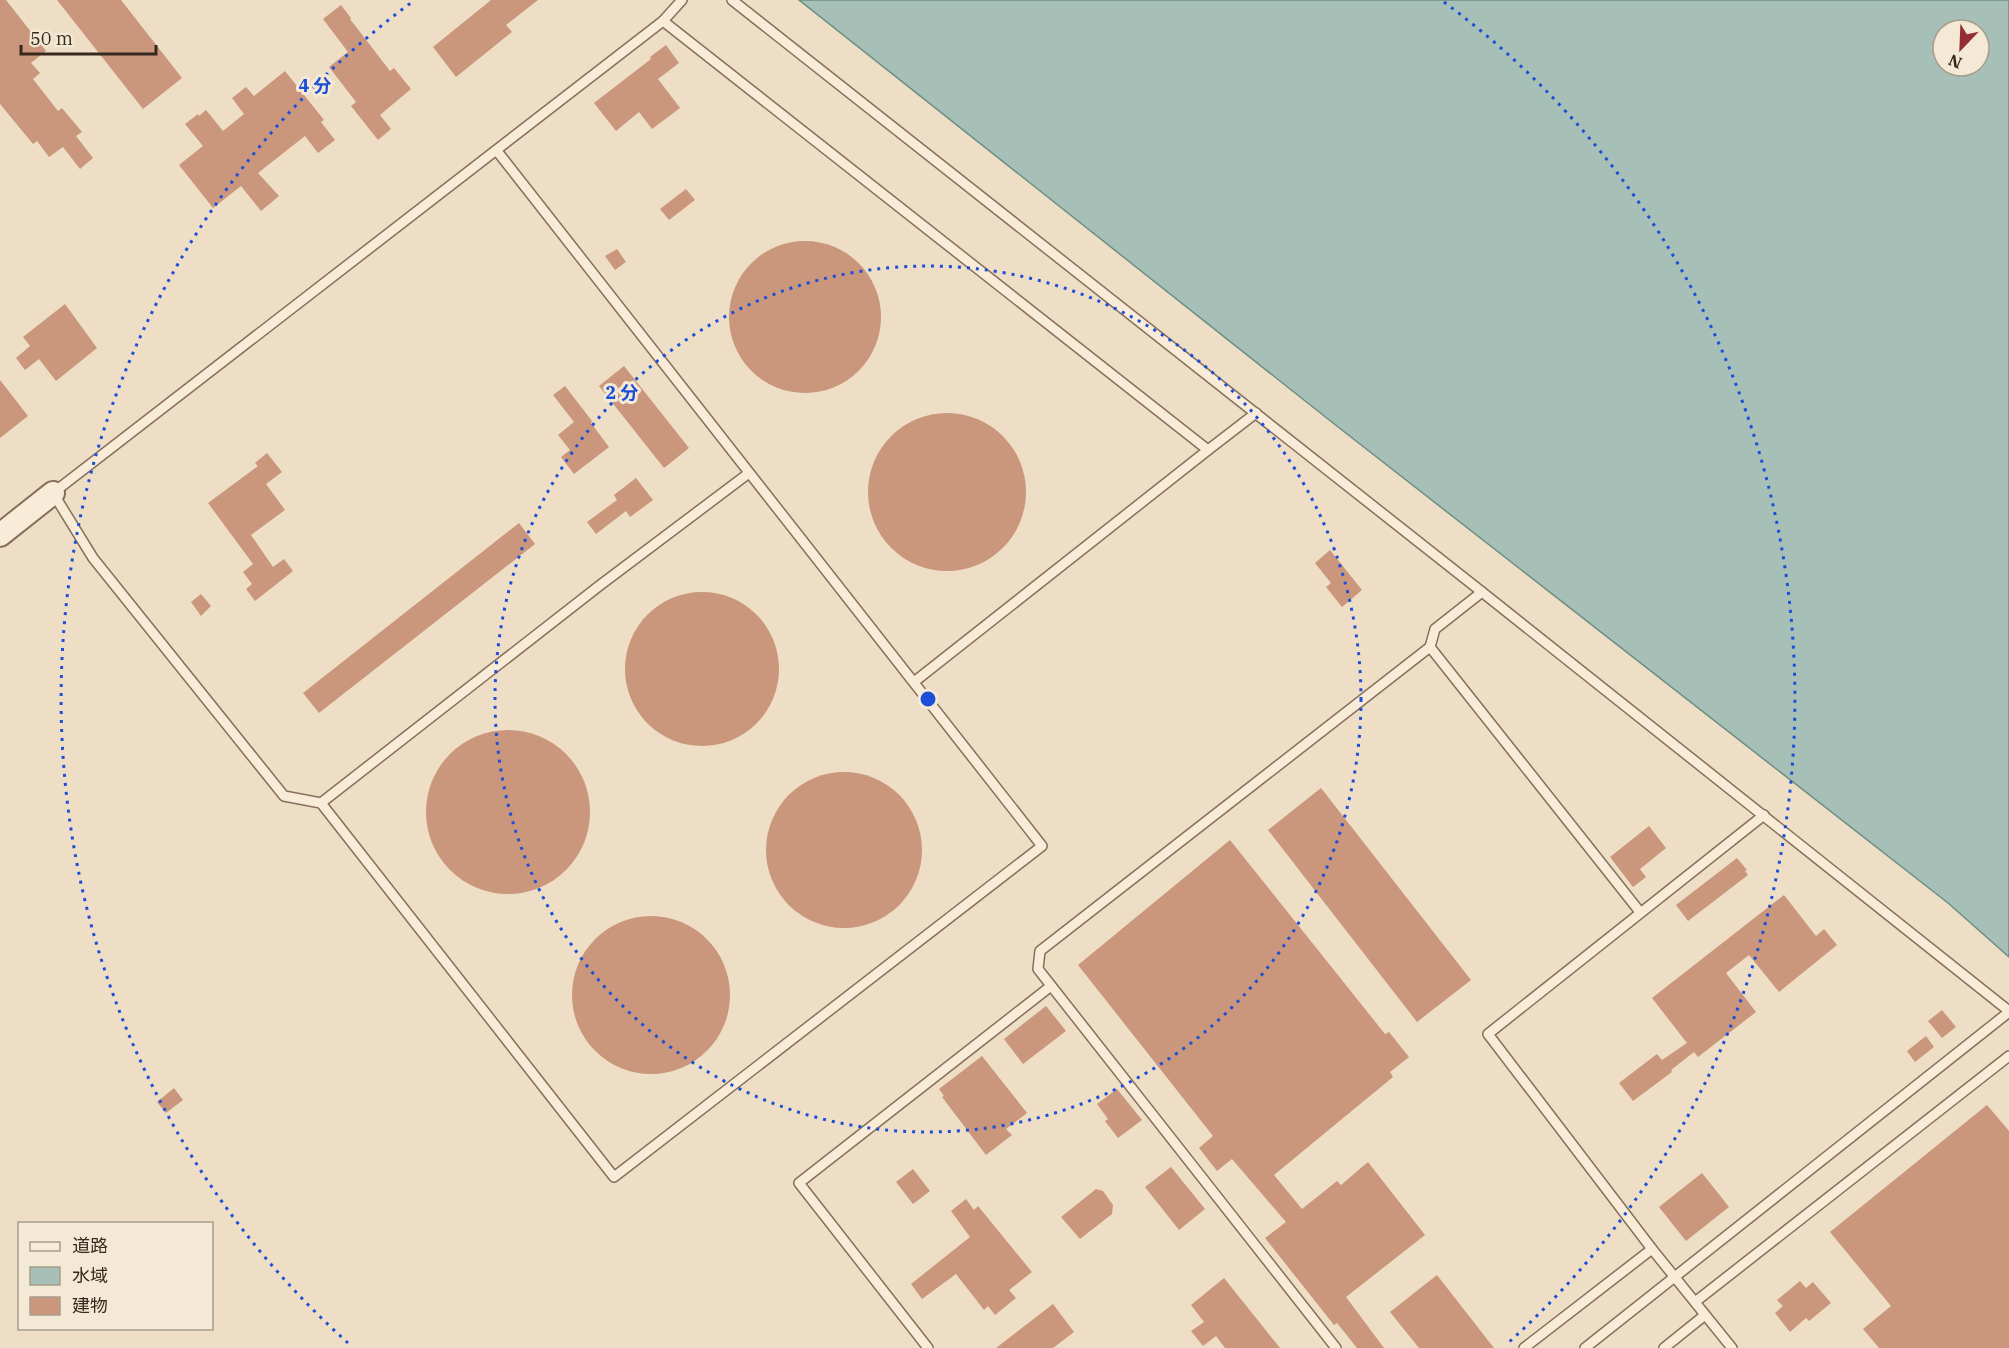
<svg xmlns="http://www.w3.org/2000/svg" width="2009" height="1348" viewBox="0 0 2009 1348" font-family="'IBM Plex Serif','Noto Sans JP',serif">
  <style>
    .water { fill: #a6c0b7; stroke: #6d8e84; stroke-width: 1.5; fill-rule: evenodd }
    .building { fill: #ca977c }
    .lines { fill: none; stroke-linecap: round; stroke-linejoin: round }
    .service-casing { stroke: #876f5b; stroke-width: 12 }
    .tertiary-casing { stroke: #876f5b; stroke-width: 26 }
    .service { stroke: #f8ecd8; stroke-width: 9 }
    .tertiary { stroke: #f8ecd8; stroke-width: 22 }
    .ring { fill: none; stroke: #1d4ed8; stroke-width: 3; stroke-dasharray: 3 6 }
    .centre { fill: #1d4ed8; stroke: #f4e9d4; stroke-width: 3 }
    .ring-label { font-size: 18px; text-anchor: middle; font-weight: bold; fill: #1d4ed8; stroke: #f4e9d4; stroke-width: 6; stroke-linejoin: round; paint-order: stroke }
  </style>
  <rect width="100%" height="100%" fill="#eddec5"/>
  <path class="water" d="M799,0H2009V957L1948,903L1333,423ZM1943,30H1979V66H1943Z"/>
  <g class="building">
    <path d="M0,0H6L46,51L31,63L40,73L33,79L58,111L62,108L82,132L76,136L93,158L80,169L63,147L49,157L37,141L33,144L0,104Z"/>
    <path d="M57,0H121L182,78L143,109Z"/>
    <path d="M491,0H538L506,25L512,32L456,77L433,47Z"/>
    <path d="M341,5L351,18L350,19L390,71L394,68L411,89L380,115L391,129L378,140L351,106L356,102L329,67L348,52L323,19Z"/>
    <path d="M666,45L679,63L658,79L680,108L652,129L639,112L616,131L594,103L651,59L650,57Z"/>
    <path d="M285,71L324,120L321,122L335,140L318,153L305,136L258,173L279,196L261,211L241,186L213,208L179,165L203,146L185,124L198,114L199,116L206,110L223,131L244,114L232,98L246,87L254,96Z"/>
    <path d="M686,189L695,200L669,220L660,209Z"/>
    <circle cx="805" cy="317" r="76"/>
    <path d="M617,249L626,262L615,270L605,256Z"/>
    <path d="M65,304L97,348L56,381L39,359L25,370L16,358L30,346L23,337Z"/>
    <path d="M624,366L689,448L664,468L599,386Z"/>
    <path d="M0,380L28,416L0,438Z"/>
    <path d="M565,386L592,421L591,423L609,447L574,474L561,457L570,450L558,435L574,422L553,395Z"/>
    <circle cx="947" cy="492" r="79"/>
    <path d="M267,453L282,472L266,484L285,510L251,535L273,567L284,559L293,571L255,601L246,589L252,584L243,572L253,564L208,503L258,466L255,463Z"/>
    <path d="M636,478L653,500L630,517L626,511L596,534L587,522L617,500L614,495Z"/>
    <path d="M519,523L535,544L319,713L303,693Z"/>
    <path d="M1330,550L1362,590L1342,607L1326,587L1331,583L1315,563Z"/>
    <circle cx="702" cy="669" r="77"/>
    <path d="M201,594L211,606L201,616L191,602Z"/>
    <circle cx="508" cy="812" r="82"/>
    <circle cx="844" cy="850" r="78"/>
    <path d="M1321,788L1471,980L1417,1022L1268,830Z"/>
    <path d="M1649,826L1666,848L1640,869L1646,877L1633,887L1610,857Z"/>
    <path d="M1230,840L1385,1034L1389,1032L1409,1057L1390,1072L1393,1077L1274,1175L1302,1209L1337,1181L1341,1185L1368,1162L1425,1235L1346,1297L1384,1348H1357L1337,1323L1334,1325L1265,1238L1286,1222L1232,1159L1217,1171L1199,1148L1213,1136L1078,965Z"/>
    <path d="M1737,858L1747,870L1745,871L1748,875L1688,921L1676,905Z"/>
    <path d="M1784,895L1816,936L1824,929L1837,945L1779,992L1749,955L1726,973L1756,1012L1698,1057L1694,1052L1671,1070L1672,1072L1633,1101L1619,1083L1657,1054L1662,1060L1687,1043L1652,998Z"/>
    <circle cx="651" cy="995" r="79"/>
    <path d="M1046,1006L1066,1031L1023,1064L1004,1039Z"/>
    <path d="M1942,1010L1956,1027L1942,1038L1928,1021Z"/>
    <path d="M1926,1036L1934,1047L1915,1062L1907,1051Z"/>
    <path d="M982,1056L1027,1113L1006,1129L1012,1135L986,1155L942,1097L944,1096L939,1089Z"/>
    <path d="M174,1088L183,1100L166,1113L157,1102Z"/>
    <path d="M1117,1089L1142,1120L1118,1138L1105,1121L1108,1119L1097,1104Z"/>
    <path d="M1987,1105L2009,1131V1348H1879L1863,1329L1891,1306L1830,1232Z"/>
    <path d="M1171,1167L1205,1209L1179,1230L1145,1187Z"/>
    <path d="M913,1169L930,1191L913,1204L896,1182Z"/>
    <path d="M1702,1173L1729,1207L1686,1241L1659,1207Z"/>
    <path d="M1096,1189L1103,1191L1113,1205L1112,1214L1080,1239L1061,1217Z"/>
    <path d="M966,1199L974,1210L978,1206L1032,1272L1009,1290L1016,1298L995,1315L988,1306L984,1310L956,1274L922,1299L911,1284L970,1237L951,1211Z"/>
    <path d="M1437,1275L1462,1307L1494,1348H1419L1390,1312Z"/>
    <path d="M1224,1278L1280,1348H1225L1216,1336L1203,1346L1191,1331L1204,1322L1191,1305Z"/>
    <path d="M1800,1281L1806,1288L1813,1282L1831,1303L1809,1321L1806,1318L1790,1332L1775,1313L1783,1306L1777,1300Z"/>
    <path d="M1053,1304L1074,1332L1053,1348H996Z"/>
  </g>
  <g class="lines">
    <defs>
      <g id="service">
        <path d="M732,0L1482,592L2009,1011"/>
        <path d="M663,21L1208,450L914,682"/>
        <path d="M497,151L1042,846L614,1177L321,803L284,796L93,558L53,493L663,21L682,0"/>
        <path d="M1208,450L1256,413"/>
        <path d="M1430,647L1435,629L1482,592"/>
        <path d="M321,803L599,586L749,473"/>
        <path d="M1695,1302L2009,1056"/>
        <path d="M928,1348L799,1183L1051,986"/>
        <path d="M1336,1348L1038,969L1040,951L1430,647L1640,912"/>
        <path d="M1524,1348L1652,1249"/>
        <path d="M1585,1348L2009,1012"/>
        <path d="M1664,1348L1705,1315"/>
        <path d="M1732,1348L1652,1249L1488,1034L1764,815"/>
      </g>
      <path id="tertiary" d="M0,535L53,493"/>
    </defs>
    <use href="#service" class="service-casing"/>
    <use href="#tertiary" class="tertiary-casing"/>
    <use href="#service" class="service"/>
    <use href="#tertiary" class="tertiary"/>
  </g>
  <g class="ring">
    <circle cx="928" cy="699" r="433"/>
    <path d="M348 1343A867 867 0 0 1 412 2M1444 2A867 867 0 0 1 1508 1343"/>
  </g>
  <circle cx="928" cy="699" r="9" class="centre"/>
  <g class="ring-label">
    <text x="315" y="92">4 分</text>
    <text x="622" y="399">2 分</text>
  </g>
  <rect x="18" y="1222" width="195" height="108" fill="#f4e9d4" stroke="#a89c8c" stroke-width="1.5"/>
  <rect x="30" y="1242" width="30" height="9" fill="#f8ecd8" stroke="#a89c8c" stroke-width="1.5"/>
  <text x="72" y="1252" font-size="18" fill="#37291f">道路</text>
  <rect x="30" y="1267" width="30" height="18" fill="#a6c0b7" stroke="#a89c8c" stroke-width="1.5"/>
  <text x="72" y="1282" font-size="18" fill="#37291f">水域</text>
  <rect x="30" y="1297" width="30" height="18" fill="#ca977c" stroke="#a89c8c" stroke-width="1.5"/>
  <text x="72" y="1312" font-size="18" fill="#37291f">建物</text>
  <g transform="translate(1961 48) rotate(203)"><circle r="28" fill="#f4e9d4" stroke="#a89c8c" stroke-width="1.5"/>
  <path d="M0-4.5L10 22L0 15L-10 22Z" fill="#942d35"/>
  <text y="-9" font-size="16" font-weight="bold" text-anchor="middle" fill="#37291f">N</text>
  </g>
  <path d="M21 45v9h135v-9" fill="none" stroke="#37291f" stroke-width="3"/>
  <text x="30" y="45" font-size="18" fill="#37291f" stroke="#f4e9d4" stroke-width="4.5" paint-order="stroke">50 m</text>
</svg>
